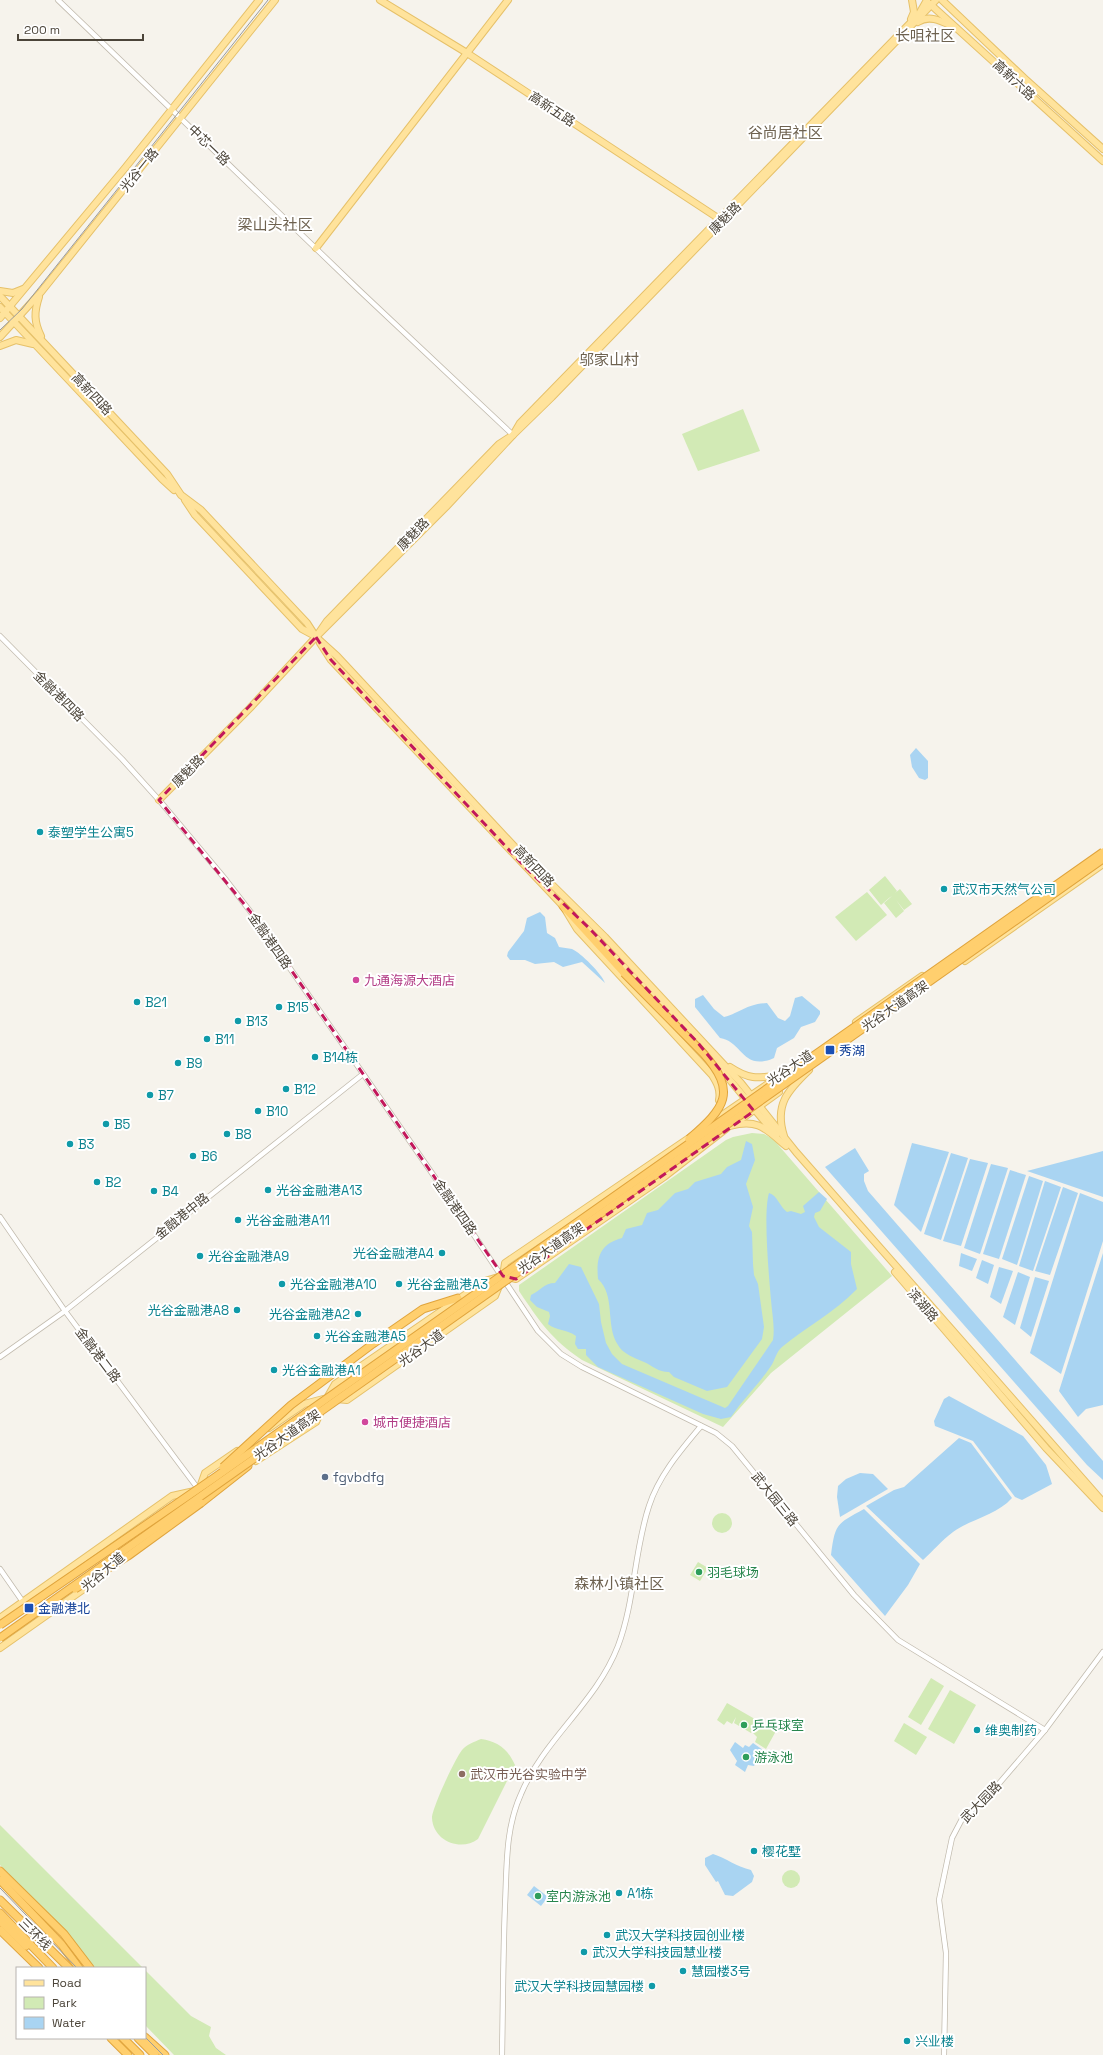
<svg xmlns="http://www.w3.org/2000/svg" width="1103" height="2055" viewBox="0 0 1103 2055" font-family="'Space Grotesk','Noto Sans SC',sans-serif">
  <style>
    .green { fill: #d2eab5 }
    .water { fill: #a9d4f2 }
    .lines { fill: none; stroke-linecap: round; stroke-linejoin: round }
    .minor-casing { stroke: #c2bbae; stroke-width: 6 }
    .major-casing { stroke: #e6c16a; stroke-width: 8 }
    .highway-casing { stroke: #e0a43c; stroke-width: 9 }
    .minor { stroke: #fff; stroke-width: 4.5 }
    .major { stroke: #ffe39c; stroke-width: 6 }
    .highway { stroke: #ffcf6e; stroke-width: 7 }
    .tram { stroke: #9a9a9a; stroke-width: 1 }
    .highway-bridge-casing { stroke: #e0a43c; stroke-width: 9; stroke-linecap: butt }
    .highway-bridge { stroke: #ffcf6e; stroke-width: 7 }
    .marked { fill: none; stroke: #c2185b; stroke-width: 3; stroke-dasharray: 8 5; stroke-linejoin: round }
    .culture-dot { fill: #0f9aa8; stroke: #fff; stroke-width: 1.5 }
    .hotel-dot { fill: #d1479c; stroke: #fff; stroke-width: 1.5 }
    .transit-dot { fill: #1a4fb4; stroke: #fff; stroke-width: 1.5 }
    .service-dot { fill: #5c6f8a; stroke: #fff; stroke-width: 1.5 }
    .leisure-dot { fill: #2e9e5b; stroke: #fff; stroke-width: 1.5 }
    .education-dot { fill: #8d6e63; stroke: #fff; stroke-width: 1.5 }
    .labels { text-anchor: middle; dominant-baseline: central; stroke-width: 4; stroke-linejoin: round; paint-order: stroke }
    .street-label { font-size: 13px; fill: #4b4439; stroke: #fff }
    .culture-label { font-size: 13px; fill: #0d838f; stroke: #fff; text-anchor: start }
    .hotel-label { font-size: 13px; fill: #b23c85; stroke: #fff; text-anchor: start }
    .transit-label { font-size: 13px; fill: #164399; stroke: #fff; text-anchor: start }
    .service-label { font-size: 13px; fill: #4e5e75; stroke: #fff; text-anchor: start }
    .leisure-label { font-size: 13px; fill: #27864d; stroke: #fff; text-anchor: start }
    .education-label { font-size: 13px; fill: #785e54; stroke: #fff; text-anchor: start }
    .quarter-label { font-size: 15px; fill: #6e6250; stroke: #fff }
  </style>
  <rect width="100%" height="100%" fill="#f6f3ec"/>
  <g class="green">
    <path d="M743,409L760,451L698,471L682,434Z"/>
    <path d="M885,876L897,891L895,893L900,889L912,904L904,910L896,900L904,911L896,918L884,903L892,896L889,898L882,889L889,898L881,905L869,890Z"/>
    <path d="M867,892L887,915L856,941L835,917Z"/>
    <path d="M752,1133L764,1134L773,1139L892,1276L771,1373L723,1427L582,1360C551,1339 540,1322 519,1291V1285L726,1140L733,1137Z"/>
    <circle cx="722" cy="1523" r="10"/>
    <path d="M698,1562L708,1568L700,1581L690,1575Z"/>
    <path d="M931,1678L944,1686L921,1725L908,1717Z"/>
    <path d="M950,1690L976,1705L954,1744L928,1729Z"/>
    <path d="M727,1703L776,1731L766,1749L755,1742L757,1737L753,1733L755,1728L748,1724L754,1728L751,1733L734,1723L736,1717L732,1724L727,1721L724,1725L717,1720Z"/>
    <path d="M904,1723L927,1737L916,1755L894,1741Z"/>
    <path d="M481,1739C497,1741 508,1749 515,1765L478,1839C461,1852 433,1841 432,1818C432,1808 455,1759 462,1750C467,1744 474,1742 481,1739Z"/>
    <path d="M0,1825L143,1968H95L76,1944L0,1865Z"/>
    <circle cx="791" cy="1879" r="9"/>
    <path d="M145,1970L191,2016L211,2027L209,2036L216,2048L226,2055H174L145,2025Z"/>
  </g>
  <g class="water">
    <path d="M916,748L928,761V778L925,780L919,778L912,767L910,755Z"/>
    <path d="M540,912L545,917L547,933L555,938L559,947C563,948 568,948 572,949C581,953 602,974 605,983L582,962L563,967L554,962L535,964L525,960H510L507,956L508,952L524,931L527,918Z"/>
    <path d="M703,995L714,1009L724,1017C742,1012 746,1004 767,1003L778,1018L785,1021L790,1016L795,998L802,996L820,1011V1014L815,1022L801,1027L794,1038L777,1048L774,1058C743,1072 742,1041 720,1038L695,1007V999Z"/>
    <path d="M746,1141L752,1144L755,1160L746,1184L753,1207L749,1226L752,1232L753,1264L754,1275L758,1284L764,1327L762,1339L727,1387L707,1391L674,1377L669,1372C658,1372 653,1366 644,1362C635,1358 623,1354 618,1345C605,1326 616,1295 598,1279C596,1257 600,1244 622,1238L626,1229L642,1225L647,1213L658,1210L675,1193L688,1189L695,1182L721,1174L727,1167L741,1160Z"/>
    <path d="M912,1143L949,1152L921,1232L894,1205Z"/>
    <path d="M855,1148L869,1171L864,1174V1181L868,1191L1103,1461V1480L1087,1465L825,1167Z"/>
    <path d="M1103,1151V1197L1027,1171Z"/>
    <path d="M951,1153L968,1158L941,1240L924,1234Z"/>
    <path d="M970,1159L988,1163L961,1246L943,1241Z"/>
    <path d="M991,1164L1008,1168L980,1254L964,1248Z"/>
    <path d="M1010,1170L1026,1175L999,1259L983,1254Z"/>
    <path d="M1029,1176L1043,1181L1017,1265L1002,1259Z"/>
    <path d="M1045,1181L1061,1187L1033,1271L1019,1266Z"/>
    <path d="M1063,1187L1078,1193L1050,1275L1035,1271Z"/>
    <path d="M819,1192L827,1199L820,1211L815,1213L814,1217L819,1227L851,1252V1264L857,1289C835,1312 806,1327 782,1347C776,1352 775,1360 771,1366C759,1384 743,1399 731,1417L721,1419L703,1414L598,1367L586,1355V1349H578L575,1344L576,1336C567,1329 556,1331 548,1324L550,1316L549,1312L537,1307L530,1300L531,1295C540,1291 544,1283 555,1283L569,1264L581,1267L599,1304L601,1322L606,1343L612,1354L622,1364L725,1408L728,1406L773,1340C775,1327 772,1314 771,1300C769,1276 763,1213 769,1193C777,1195 780,1207 787,1212L791,1211L801,1214L805,1212L803,1206Z"/>
    <path d="M1080,1193L1103,1202V1241L1061,1374L1030,1353Z"/>
    <path d="M961,1253L977,1259L972,1271L959,1266Z"/>
    <path d="M1103,1253V1405L1086,1409L1078,1417L1059,1391Z"/>
    <path d="M982,1260L994,1265L988,1284L976,1278Z"/>
    <path d="M999,1267L1013,1271L1001,1304L990,1297Z"/>
    <path d="M1018,1272L1030,1277L1015,1325L1003,1317Z"/>
    <path d="M1035,1277L1049,1281L1031,1337L1020,1328Z"/>
    <path d="M949,1396L1023,1436L1046,1465L1052,1484L1022,1500L1015,1497L973,1441L935,1426L934,1421L944,1399Z"/>
    <path d="M959,1438L971,1443L1012,1498C997,1515 971,1519 953,1532C942,1540 933,1551 923,1560L866,1506L894,1490L904,1487Z"/>
    <path d="M860,1473L873,1474L888,1489L840,1517L837,1497L838,1486L846,1479Z"/>
    <path d="M864,1509L920,1564L908,1585L885,1616L831,1555C835,1523 837,1524 864,1509Z"/>
    <path d="M735,1742L743,1748L745,1745L749,1747L753,1743L763,1750L754,1766L748,1765L745,1772L735,1765L737,1761L730,1750Z"/>
    <path d="M713,1854C726,1858 737,1867 751,1870L754,1876L752,1882L733,1896L725,1895L718,1881L716,1882L705,1865V1858Z"/>
    <path d="M534,1886L548,1897L541,1906L527,1895Z"/>
  </g>
  <g class="lines">
    <defs>
      <g id="minor">
        <path d="M58,0L359,290L513,435"/>
        <path d="M0,636L122,759L159,800L226,880L253,915L452,1202L538,1331L561,1354L582,1367L716,1433L732,1446L854,1595L898,1640L1045,1730"/>
        <path d="M0,1217L65,1311L199,1490"/>
        <path d="M0,1357L65,1311L363,1074"/>
        <path d="M0,1569L23,1602"/>
        <path d="M502,2055C503,2005 503,1955 505,1905C507,1867 505,1829 521,1794C544,1739 596,1703 618,1646C635,1601 634,1551 649,1506C659,1475 681,1450 701,1426"/>
        <path d="M944,2055L946,1953L939,1900L952,1838L962,1819L996,1787L1045,1730L1103,1652"/>
      </g>
      <g id="major">
        <path d="M380,0L467,53L721,220"/>
        <path d="M927,0L919,14L520,423L513,435L552,397L936,0"/>
        <path d="M942,0L1024,78L1103,149"/>
        <path d="M930,4L1103,161"/>
        <path d="M911,19L914,12L912,0"/>
        <path d="M918,22C930,14 943,22 954,27"/>
        <path d="M316,248L508,0"/>
        <path d="M0,291L13,293L23,289"/>
        <path d="M0,296L167,474L181,495L201,510L307,623L316,637L337,656L526,859L605,937L741,1083L796,1152L1103,1502"/>
        <path d="M39,297C34,312 34,322 41,336"/>
        <path d="M0,307L162,479L174,490"/>
        <path d="M0,318L125,168L259,0"/>
        <path d="M0,337L41,292L275,0"/>
        <path d="M0,346L16,340L33,344"/>
        <path d="M513,435L446,507L316,637L327,621L499,444Z"/>
        <path d="M185,500L195,515L302,629L315,636"/>
        <path d="M320,643L331,660L563,906L577,929L712,1075C717,1083 721,1090 719,1100"/>
        <path d="M159,800L250,708L316,637"/>
        <path d="M576,917L692,1037"/>
        <path d="M965,961L1103,864"/>
        <path d="M856,1022L922,976"/>
        <path d="M709,1055L776,1135"/>
        <path d="M730,1067C748,1079 757,1079 778,1075"/>
        <path d="M740,1120L779,1092"/>
        <path d="M706,1126L806,1058"/>
        <path d="M730,1126C758,1118 766,1129 786,1146"/>
        <path d="M784,1136C774,1105 788,1090 809,1070"/>
        <path d="M895,1272L1046,1448L1103,1508"/>
        <path d="M507,1277L516,1279L664,1177L727,1128"/>
        <path d="M336,1399L347,1400L495,1296L503,1276L505,1263L692,1136"/>
        <path d="M269,1428L304,1404L327,1398L335,1384L485,1281L498,1277"/>
        <path d="M256,1461L316,1422L321,1411"/>
        <path d="M0,1618L172,1496L199,1490L205,1473L237,1451"/>
        <path d="M0,1648L88,1586L95,1579"/>
      </g>
      <g id="highway">
        <path d="M563,906L624,973"/>
        <path d="M374,1343L423,1309L458,1298"/>
        <path d="M201,1503L248,1466"/>
        <path d="M0,1871L64,1934L90,1968"/>
        <path d="M0,1880L62,1945L79,1968"/>
        <path d="M0,1900L69,1968"/>
        <path d="M0,1913L53,1968"/>
        <path d="M0,1921L26,1946"/>
        <path d="M0,1930L39,1968"/>
        <path d="M145,2037L165,2055"/>
        <path d="M111,2038L128,2055"/>
        <path d="M123,2038L140,2055"/>
        <path d="M138,2038L155,2055"/>
      </g>
    </defs>
    <use href="#minor" class="minor-casing"/>
    <use href="#major" class="major-casing"/>
    <use href="#highway" class="highway-casing"/>
    <use href="#minor" class="minor"/>
    <use href="#major" class="major"/>
    <use href="#highway" class="highway"/>
    <g class="tram">
      <path d="M0,330L22,309L268,0"/>
      <path d="M0,1888L77,1968"/>
      <path d="M145,2037L163,2055"/>
    </g>
    <defs>
      <g id="highway-bridge">
        <path d="M624,973L703,1053C738,1092 725,1108 689,1139"/>
        <path d="M223,1467L291,1405L374,1343"/>
        <path d="M75,1589L128,1556L201,1503"/>
        <path d="M0,1625L214,1478L1103,852"/>
        <path d="M0,1638L1103,859"/>
      </g>
    </defs>
    <use href="#highway-bridge" class="highway-bridge-casing"/>
    <use href="#highway-bridge" class="highway-bridge"/>
  </g>
  <path class="marked" d="M316,637L331,660L526,868L590,929L698,1043L754,1111L516,1279L503,1276L253,915L159,800Z"/>
  <g class="culture-dot">
    <circle cx="40" cy="832" r="4"/>
    <circle cx="944" cy="889" r="4"/>
    <circle cx="137" cy="1002" r="4"/>
    <circle cx="279" cy="1007" r="4"/>
    <circle cx="238" cy="1021" r="4"/>
    <circle cx="207" cy="1039" r="4"/>
    <circle cx="315" cy="1057" r="4"/>
    <circle cx="178" cy="1063" r="4"/>
    <circle cx="286" cy="1089" r="4"/>
    <circle cx="150" cy="1095" r="4"/>
    <circle cx="258" cy="1111" r="4"/>
    <circle cx="106" cy="1124" r="4"/>
    <circle cx="227" cy="1134" r="4"/>
    <circle cx="70" cy="1144" r="4"/>
    <circle cx="193" cy="1156" r="4"/>
    <circle cx="97" cy="1182" r="4"/>
    <circle cx="268" cy="1190" r="4"/>
    <circle cx="154" cy="1191" r="4"/>
    <circle cx="238" cy="1220" r="4"/>
    <circle cx="442" cy="1253" r="4"/>
    <circle cx="200" cy="1256" r="4"/>
    <circle cx="282" cy="1284" r="4"/>
    <circle cx="399" cy="1284" r="4"/>
    <circle cx="237" cy="1310" r="4"/>
    <circle cx="358" cy="1314" r="4"/>
    <circle cx="317" cy="1336" r="4"/>
    <circle cx="274" cy="1370" r="4"/>
    <circle cx="977" cy="1730" r="4"/>
    <circle cx="754" cy="1851" r="4"/>
    <circle cx="619" cy="1893" r="4"/>
    <circle cx="607" cy="1935" r="4"/>
    <circle cx="584" cy="1952" r="4"/>
    <circle cx="683" cy="1971" r="4"/>
    <circle cx="652" cy="1986" r="4"/>
    <circle cx="907" cy="2041" r="4"/>
  </g>
  <g class="hotel-dot">
    <circle cx="356" cy="980" r="4"/>
    <circle cx="365" cy="1422" r="4"/>
  </g>
  <g class="transit-dot">
    <rect x="825" y="1045" width="10" height="10" rx="2"/>
    <rect x="24" y="1603" width="10" height="10" rx="2"/>
  </g>
  <circle class="service-dot" cx="325" cy="1477" r="4"/>
  <g class="leisure-dot">
    <circle cx="699" cy="1572" r="4"/>
    <circle cx="744" cy="1725" r="4"/>
    <circle cx="746" cy="1757" r="4"/>
    <circle cx="538" cy="1896" r="4"/>
  </g>
  <circle class="education-dot" cx="462" cy="1774" r="4"/>
  <g class="labels">
    <g class="street-label">
      <text transform="translate(1014 80) rotate(43)">高新六路</text>
      <text transform="translate(552 109) rotate(33)">高新五路</text>
      <text transform="translate(209 145) rotate(44)">中芯一路</text>
      <text transform="translate(139 170) rotate(-51)">光谷一路</text>
      <text transform="translate(725 218) rotate(-45)">康魅路</text>
      <text transform="translate(92 394) rotate(47)">高新四路</text>
      <text transform="translate(413 534) rotate(-46)">康魅路</text>
      <text transform="translate(59 696) rotate(45)">金融港四路</text>
      <text transform="translate(188 771) rotate(-45)">康魅路</text>
      <text transform="translate(534 866) rotate(46)">高新四路</text>
      <text transform="translate(270 941) rotate(55)">金融港四路</text>
      <text transform="translate(895 1006) rotate(-35)">光谷大道高架</text>
      <text transform="translate(790 1068) rotate(-34)">光谷大道</text>
      <text transform="translate(455 1207) rotate(55)">金融港四路</text>
      <text transform="translate(182 1216) rotate(-39)">金融港中路</text>
      <text transform="translate(551 1248) rotate(-35)">光谷大道高架</text>
      <text transform="translate(923 1305) rotate(49)">滨湖路</text>
      <text transform="translate(421 1348) rotate(-36)">光谷大道</text>
      <text transform="translate(98 1355) rotate(53)">金融港二路</text>
      <text transform="translate(287 1435) rotate(-35)">光谷大道高架</text>
      <text transform="translate(775 1499) rotate(51)">武大园三路</text>
      <text transform="translate(103 1572) rotate(-40)">光谷大道</text>
      <text transform="translate(981 1802) rotate(-46)">武大园路</text>
      <text transform="translate(35 1934) rotate(45)">三环线</text>
    </g>
    <g class="culture-label">
      <text x="48" y="832">泰塑学生公寓5</text>
      <text x="952" y="889">武汉市天然气公司</text>
      <text x="145" y="1002">B21</text>
      <text x="287" y="1007">B15</text>
      <text x="246" y="1021">B13</text>
      <text x="215" y="1039">B11</text>
      <text x="323" y="1057">B14栋</text>
      <text x="186" y="1063">B9</text>
      <text x="294" y="1089">B12</text>
      <text x="158" y="1095">B7</text>
      <text x="266" y="1111">B10</text>
      <text x="114" y="1124">B5</text>
      <text x="235" y="1134">B8</text>
      <text x="78" y="1144">B3</text>
      <text x="201" y="1156">B6</text>
      <text x="105" y="1182">B2</text>
      <text x="276" y="1190">光谷金融港A13</text>
      <text x="162" y="1191">B4</text>
      <text x="246" y="1220">光谷金融港A11</text>
      <text x="434" y="1253" text-anchor="end">光谷金融港A4</text>
      <text x="208" y="1256">光谷金融港A9</text>
      <text x="290" y="1284">光谷金融港A10</text>
      <text x="407" y="1284">光谷金融港A3</text>
      <text x="229" y="1310" text-anchor="end">光谷金融港A8</text>
      <text x="350" y="1314" text-anchor="end">光谷金融港A2</text>
      <text x="325" y="1336">光谷金融港A5</text>
      <text x="282" y="1370">光谷金融港A1</text>
      <text x="985" y="1730">维奥制药</text>
      <text x="762" y="1851">樱花墅</text>
      <text x="627" y="1893">A1栋</text>
      <text x="615" y="1935">武汉大学科技园创业楼</text>
      <text x="592" y="1952">武汉大学科技园慧业楼</text>
      <text x="691" y="1971">慧园楼3号</text>
      <text x="644" y="1986" text-anchor="end">武汉大学科技园慧园楼</text>
      <text x="915" y="2041">兴业楼</text>
    </g>
    <g class="hotel-label">
      <text x="364" y="980">九通海源大酒店</text>
      <text x="373" y="1422">城市便捷酒店</text>
    </g>
    <g class="transit-label">
      <text x="839" y="1050">秀湖</text>
      <text x="38" y="1608">金融港北</text>
    </g>
    <g class="service-label">
      <text x="333" y="1477">fgvbdfg</text>
    </g>
    <g class="leisure-label">
      <text x="707" y="1572">羽毛球场</text>
      <text x="752" y="1725">乒乓球室</text>
      <text x="754" y="1757">游泳池</text>
      <text x="546" y="1896">室内游泳池</text>
    </g>
    <g class="education-label">
      <text x="470" y="1774">武汉市光谷实验中学</text>
    </g>
    <g class="quarter-label">
      <text x="925" y="35">长咀社区</text>
      <text x="785" y="132">谷尚居社区</text>
      <text x="275" y="224">梁山头社区</text>
      <text x="609" y="359">邬家山村</text>
      <text x="619" y="1583">森林小镇社区</text>
    </g>
  </g>
  <rect x="16" y="1967" width="130" height="72" fill="#ffffff" stroke="#b7b4b0"/>
  <rect x="24" y="1980" width="20" height="6" fill="#ffe39c" stroke="#b7b4b0"/>
  <text x="52" y="1987" font-size="12" fill="#4b4439">Road</text>
  <rect x="24" y="1997" width="20" height="12" fill="#d2eab5" stroke="#b7b4b0"/>
  <text x="52" y="2007" font-size="12" fill="#4b4439">Park</text>
  <rect x="24" y="2017" width="20" height="12" fill="#a9d4f2" stroke="#b7b4b0"/>
  <text x="52" y="2027" font-size="12" fill="#4b4439">Water</text>
  <path d="M18 34v6h125v-6" fill="none" stroke="#4b4439" stroke-width="2"/>
  <text x="24" y="34" font-size="12" fill="#4b4439" stroke="#ffffff" stroke-width="3" paint-order="stroke">200 m</text>
</svg>
